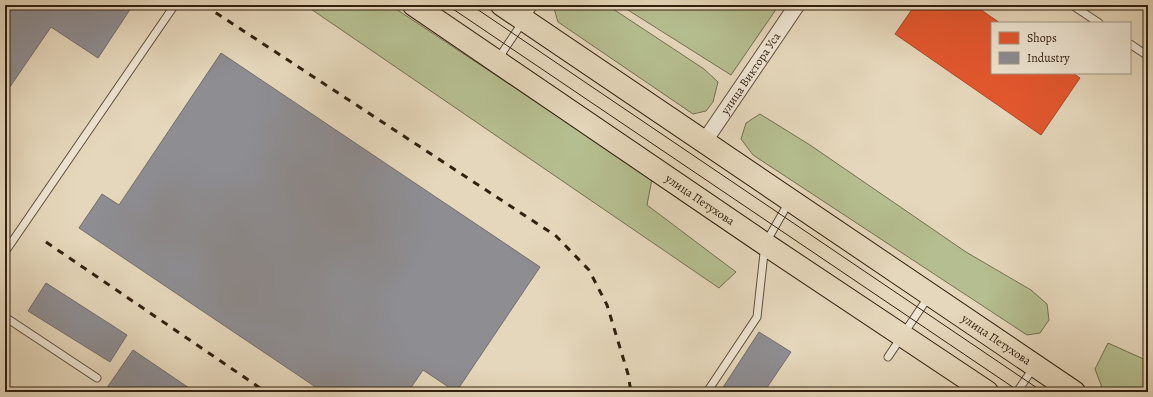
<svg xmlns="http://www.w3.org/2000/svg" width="1153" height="397" viewBox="0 0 1153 397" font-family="Alegreya,serif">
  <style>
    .green { fill: #b5be90; stroke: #746f50 }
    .shops { fill: #e4572e; stroke: #af4625 }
    .industry { fill: #8d8d92; stroke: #726c6b }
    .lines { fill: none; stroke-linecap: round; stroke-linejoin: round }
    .service-casing { stroke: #5f4e3a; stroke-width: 9 }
    .minor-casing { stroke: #5f4e3a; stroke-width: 17 }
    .trunk-casing { stroke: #32200f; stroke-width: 24 }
    .service { stroke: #eee5d3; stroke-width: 7 }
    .minor { stroke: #eee5d3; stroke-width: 15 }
    .trunk { stroke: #e5d7bb; stroke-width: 22 }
    .tram { stroke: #32200f; stroke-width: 1 }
    .rail { stroke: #32200f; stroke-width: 3; stroke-dasharray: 7 7; stroke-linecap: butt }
    .labels { text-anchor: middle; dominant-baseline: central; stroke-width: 4; stroke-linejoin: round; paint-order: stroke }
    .street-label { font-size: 12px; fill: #32200f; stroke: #eee5d3 }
  </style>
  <rect width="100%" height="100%" fill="#e5d7bb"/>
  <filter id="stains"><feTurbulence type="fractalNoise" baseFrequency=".005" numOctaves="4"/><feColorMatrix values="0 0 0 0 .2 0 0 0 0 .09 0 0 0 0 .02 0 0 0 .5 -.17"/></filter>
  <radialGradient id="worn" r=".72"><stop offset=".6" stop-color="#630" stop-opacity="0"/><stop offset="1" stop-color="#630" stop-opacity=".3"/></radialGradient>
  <g class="green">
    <path d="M305,5H390L652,179L647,205L736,272L719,288Z"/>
    <path d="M553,5H607L704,69L718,82L713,102L706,111L693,114L558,22Z"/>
    <path d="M620,5H779L731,75Z"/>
    <path d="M760,114L810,145L966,252L1031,290L1047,304L1049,320L1040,333L1027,335L753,155L741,139L746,123Z"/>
    <path d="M1108,343L1148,361V392H1106L1103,390L1095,369Z"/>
  </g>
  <path class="shops" d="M915,5H974L1000,23H992V73H1073L1080,78L1041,135L895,34Z"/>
  <g class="industry">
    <path d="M5,5H133L98,58L51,27L5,94Z"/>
    <path d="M221,53L540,267L456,392L423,370L408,392H323L79,228L102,194L119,205Z"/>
    <path d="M46,283L127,335L110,362L28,311Z"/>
    <path d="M759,332L791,352L764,392H720Z"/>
    <path d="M133,350L195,392H104Z"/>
    <path d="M830,387L838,392H826Z"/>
  </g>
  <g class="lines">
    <defs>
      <g id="service">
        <path d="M1072,5L1099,23"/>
        <path d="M1130,44L1148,56"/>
        <path d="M498,59L534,5"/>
        <path d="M5,252L174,6"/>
        <path d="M5,317L97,378"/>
        <path d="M888,357L929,296"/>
        <path d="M707,392L757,317L765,244L789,202"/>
        <path d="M1017,392L1034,367"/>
      </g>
      <g id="minor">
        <path id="s1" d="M704,142L797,5"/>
      </g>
      <g id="trunk">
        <path id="s2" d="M414,5L765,244L987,392"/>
        <path id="s3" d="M502,5L1074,392"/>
      </g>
    </defs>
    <use href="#service" class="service-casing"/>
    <use href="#minor" class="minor-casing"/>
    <use href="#trunk" class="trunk-casing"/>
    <use href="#service" class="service"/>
    <use href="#minor" class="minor"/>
    <use href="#trunk" class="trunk"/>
    <g class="tram">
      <path d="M447,5L1020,392"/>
      <path d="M471,5L1043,392"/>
    </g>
    <g class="rail">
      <path d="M204,5L556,236L589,270L607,305L628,374L631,392"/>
      <path d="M46,242L266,392"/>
    </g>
  </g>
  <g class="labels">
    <g class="street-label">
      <text stroke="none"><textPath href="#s1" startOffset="83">улица Виктора Уса</textPath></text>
      <text stroke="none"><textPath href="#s2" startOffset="346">улица Петухова</textPath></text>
      <text stroke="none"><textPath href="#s3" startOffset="597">улица Петухова</textPath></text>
    </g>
  </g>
  <rect width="1153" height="397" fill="none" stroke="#e5d7bb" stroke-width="20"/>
  <rect x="6" y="6" width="1141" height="385" fill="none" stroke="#32200f" stroke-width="2"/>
  <rect x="10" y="10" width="1133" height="377" fill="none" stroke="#32200f"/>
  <rect x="991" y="22" width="140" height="52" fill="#eee5d3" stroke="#a39685"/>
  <rect x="999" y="32" width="20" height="12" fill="#e4572e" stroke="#a39685"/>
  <text x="1027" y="42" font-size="12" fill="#32200f">Shops</text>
  <rect x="999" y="52" width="20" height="12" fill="#8d8d92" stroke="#a39685"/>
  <text x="1027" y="62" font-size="12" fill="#32200f">Industry</text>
  <rect width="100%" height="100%" filter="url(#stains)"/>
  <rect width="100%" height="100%" fill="url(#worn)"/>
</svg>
